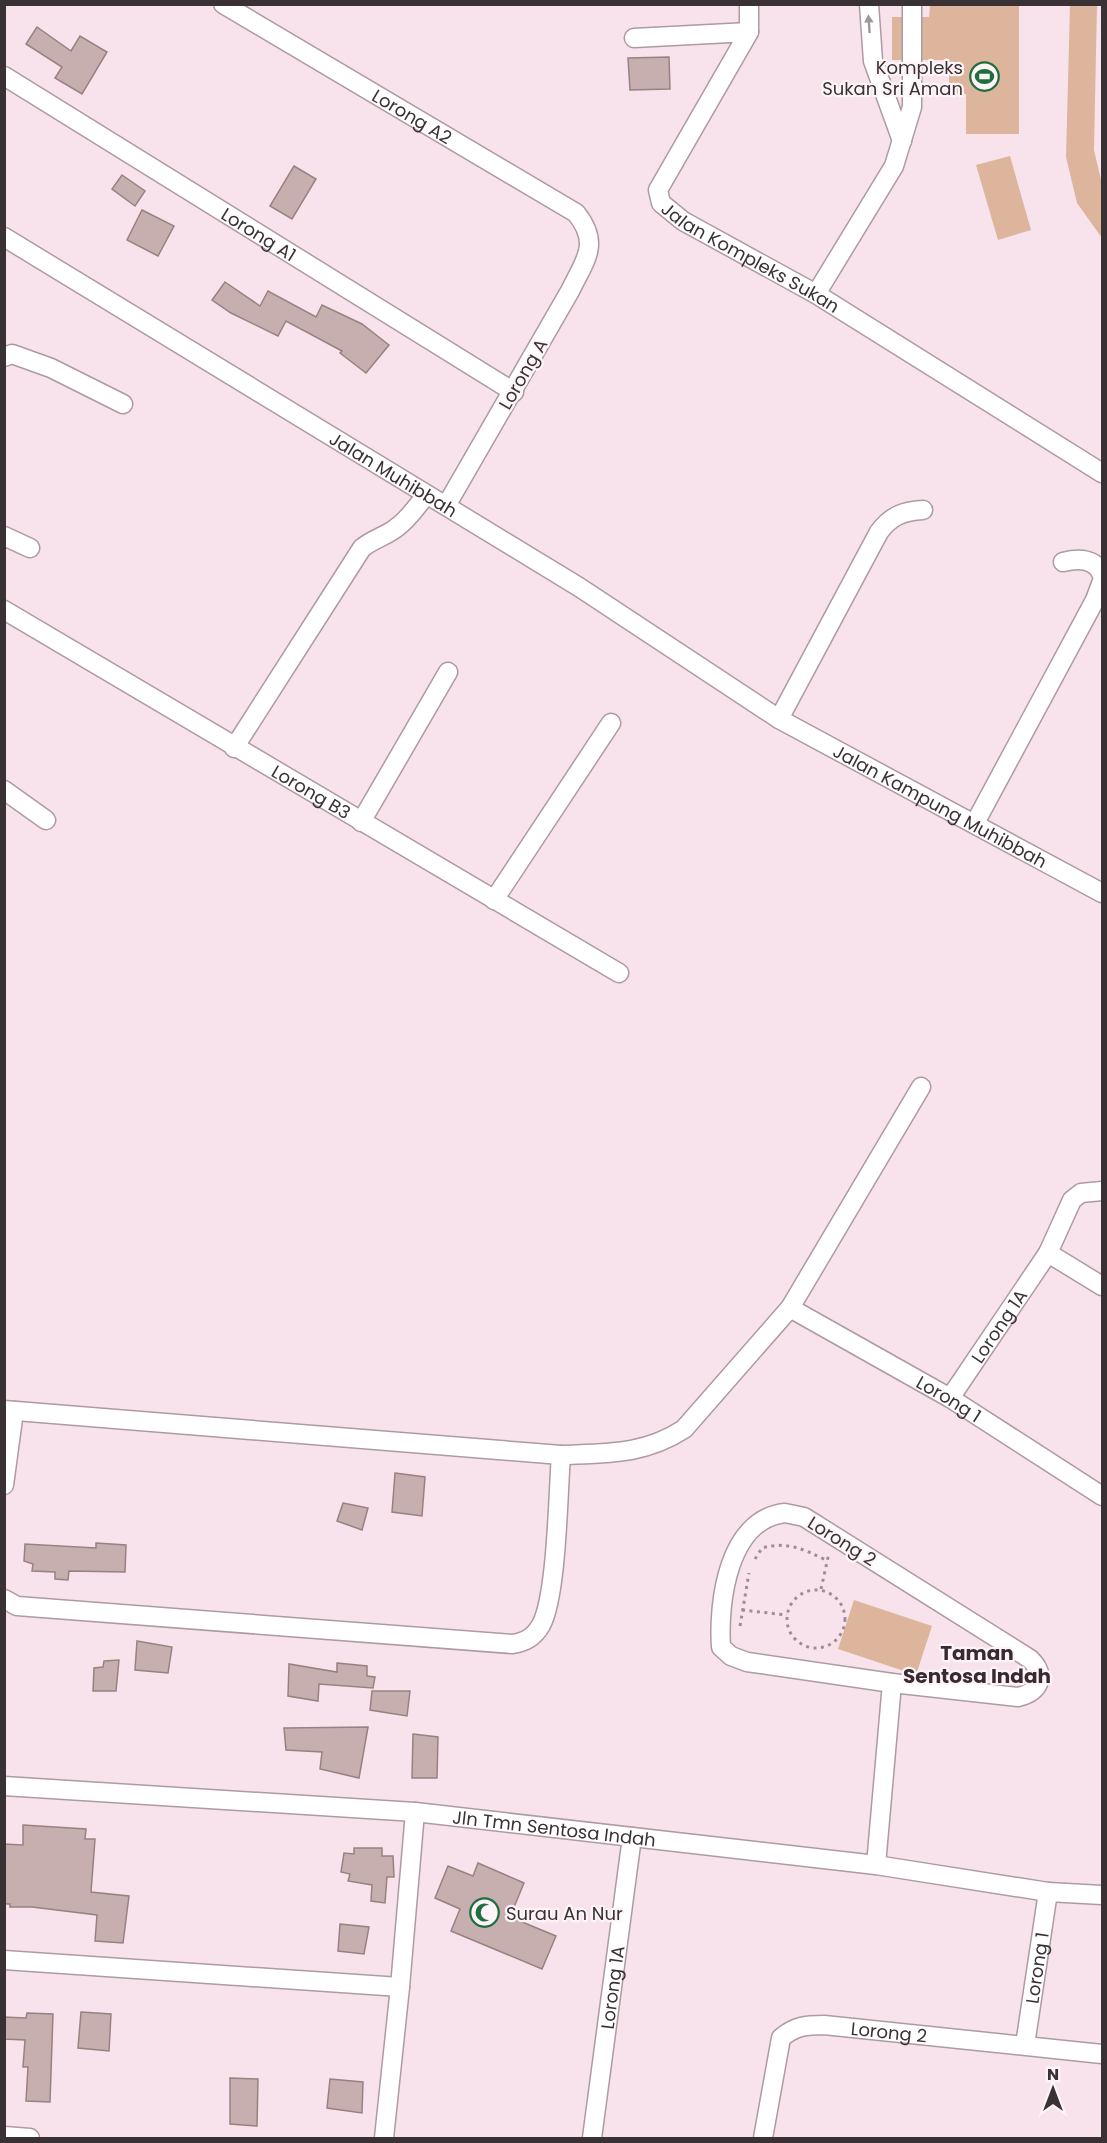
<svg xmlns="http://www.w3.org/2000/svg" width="1107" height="2143" viewBox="0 0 1107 2143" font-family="Poppins,sans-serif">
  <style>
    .green { fill: #ddb59c }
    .building { fill: #c6afae; stroke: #988281; stroke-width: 1.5 }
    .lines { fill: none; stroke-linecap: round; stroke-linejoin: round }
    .minor-casing { stroke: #ae9aa3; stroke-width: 21 }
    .path { stroke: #9d8e95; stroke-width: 3; stroke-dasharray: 3 4.5; stroke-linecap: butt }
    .minor { stroke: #fff; stroke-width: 18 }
    .oneway { fill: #9c989a }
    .labels { text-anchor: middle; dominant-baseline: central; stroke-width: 4.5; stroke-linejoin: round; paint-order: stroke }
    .poi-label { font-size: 18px; fill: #3a3135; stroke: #fdf4f8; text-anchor: end }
    .street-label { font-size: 18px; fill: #3a3135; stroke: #fdf4f8 }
    .neighbourhood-label { font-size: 20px; font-weight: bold; fill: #392931; stroke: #fdf4f8 }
  </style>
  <rect width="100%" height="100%" fill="#f8e3ed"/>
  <g class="green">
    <path d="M930,5H1019V134H966V94L949,93V60H892V17H929Z"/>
    <path d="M1070,5H1097L1094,150L1102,184V238L1077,203L1066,157Z"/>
    <path d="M1010,156L1031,230L998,240L976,165Z"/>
    <path d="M854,1600L932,1626L916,1675L838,1649Z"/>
  </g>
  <g class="building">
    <path d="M37,27L71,51L80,36L107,52L82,94L55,78L62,67L26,44Z"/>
    <path d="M669,57L670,89L630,90L628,58Z"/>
    <path d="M294,166L316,179L292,219L270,206Z"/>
    <path d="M122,175L145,191L135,206L112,189Z"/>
    <path d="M142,210L174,226L158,256L127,240Z"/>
    <path d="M225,282L260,306L268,291L316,317L322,305L362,324L389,345L366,373L340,353L342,351L286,321L278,336L231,313L212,300Z"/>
    <path d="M395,1473L425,1477L422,1516L392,1512Z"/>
    <path d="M343,1503L368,1508L362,1530L337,1521Z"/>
    <path d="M96,1543L126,1545L125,1572L69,1571L68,1580L55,1579V1572L32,1571L33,1564L24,1561L25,1544L96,1548Z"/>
    <path d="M137,1641L172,1647L168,1673L135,1670Z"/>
    <path d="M119,1660L116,1691H93L94,1668L103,1667L104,1661Z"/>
    <path d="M337,1663L367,1666V1676L375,1677L373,1688L319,1684L318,1701L288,1696L289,1664L337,1672Z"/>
    <path d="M372,1691H410L407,1716L370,1710Z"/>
    <path d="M368,1727L359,1778L320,1769L322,1752L286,1750L284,1728Z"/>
    <path d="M413,1734L438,1737L437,1778H412Z"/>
    <path d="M23,1825L86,1829L85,1839H95L91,1892L129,1896L123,1943L95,1941L97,1915L32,1907H10V1904H4V1844L23,1845Z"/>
    <path d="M354,1848H382V1856H393L394,1877H387L385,1903L371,1901L372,1885L348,1881L350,1874L341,1872L344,1853L354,1854Z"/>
    <path d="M478,1863L524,1883L510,1917L556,1936L542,1969L451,1931L460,1909L435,1898L448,1866L473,1876Z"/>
    <path d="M340,1924L369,1927L364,1954L338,1951Z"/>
    <path d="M81,2012L111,2014L109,2051L78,2048Z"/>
    <path d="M27,2013L53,2014L50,2102L26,2101L28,2067H23L25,2040L4,2039V2017L26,2018Z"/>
    <path d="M230,2078L258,2079L257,2126L230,2124Z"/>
    <path d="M330,2079L363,2082L362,2113L327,2108Z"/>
  </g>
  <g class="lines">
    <defs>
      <g id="minor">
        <path id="s1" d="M223,4L576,213C601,244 585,260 570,291L446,506"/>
        <path d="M869,4L873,61L902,141"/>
        <path d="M749,32V4"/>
        <path id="s2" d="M634,38L749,32L658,190L661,203L683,221L816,294L1102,473"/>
        <path id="s3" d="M4,76L514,392"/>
        <path id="s4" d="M4,237L579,587L779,719L1102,893"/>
        <path d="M816,294L894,166L912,107V4"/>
        <path d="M4,357L12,354L51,368L123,404"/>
        <path d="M4,536L30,548"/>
        <path d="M1063,562C1079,558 1096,558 1102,575"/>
        <path id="s5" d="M4,610L619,973"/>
        <path d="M779,719L879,532C891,516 903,511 923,510"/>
        <path d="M234,748L362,548C373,539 386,536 396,528C409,519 417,506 426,495"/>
        <path d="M4,790L46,820"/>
        <path d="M361,822L448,672"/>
        <path d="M975,823L1095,600L1102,581"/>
        <path d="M494,900L611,723"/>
        <path d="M1048,1253L1102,1286"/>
        <path id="s6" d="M790,1308L950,1398L1102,1496"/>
        <path id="s7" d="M950,1398L1048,1253L1072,1200L1081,1193L1102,1191"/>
        <path d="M4,1410L561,1455C607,1453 644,1455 684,1429L790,1308L921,1087"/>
        <path d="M4,1485L14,1411"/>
        <path d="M785,1513L804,1517L1030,1659C1047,1675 1040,1692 1018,1697L892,1683L747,1662L731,1656L721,1647C718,1602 728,1519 785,1513Z"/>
        <path d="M4,1599L17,1606L512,1644C526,1642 534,1637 541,1625C557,1596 558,1493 561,1455"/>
        <path id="s8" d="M4,1786L415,1812L876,1865L1048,1892L1102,1895"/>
        <path d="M876,1865L892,1683"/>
        <path d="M4,1960L400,1987"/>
        <path id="s9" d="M1025,2045L1048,1892"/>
        <path d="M4,2136L30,2138"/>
        <path d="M384,2138L400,1987L415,1812"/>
        <path id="s10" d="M592,2138L632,1837"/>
        <path id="s11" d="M763,2138L781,2038C795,2026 806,2025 824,2025L1102,2054"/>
      </g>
    </defs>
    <use href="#minor" class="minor-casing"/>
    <g class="path">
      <path d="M755,1559L762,1548C787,1541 803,1549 826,1560"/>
      <path d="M821,1589L829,1553"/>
      <circle cx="816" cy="1619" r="29"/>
      <path d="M742,1610L787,1615"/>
      <path d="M740,1626L749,1573"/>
    </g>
    <use href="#minor" class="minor"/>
  </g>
  <defs><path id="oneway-solid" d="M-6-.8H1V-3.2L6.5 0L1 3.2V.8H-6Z" transform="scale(1.5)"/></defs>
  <use class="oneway" href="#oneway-solid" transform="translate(869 24) rotate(-94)"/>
  <defs>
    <symbol id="stadium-ring" viewBox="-11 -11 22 22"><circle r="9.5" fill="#fdf4f8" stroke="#1f6e3e" stroke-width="1.5"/><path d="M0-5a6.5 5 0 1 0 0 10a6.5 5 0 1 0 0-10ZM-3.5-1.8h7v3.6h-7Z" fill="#1f6e3e"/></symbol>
    <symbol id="mosque-ring" viewBox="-11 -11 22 22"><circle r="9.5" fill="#fdf4f8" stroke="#1f6e3e" stroke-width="1.5"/><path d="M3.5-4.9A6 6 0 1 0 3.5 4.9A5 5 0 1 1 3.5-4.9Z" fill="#1f6e3e"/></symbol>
  </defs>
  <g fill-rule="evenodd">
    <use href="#stadium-ring" x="968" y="60" width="33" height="33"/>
    <use href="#mosque-ring" x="468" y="1896" width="33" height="33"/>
  </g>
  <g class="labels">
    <g class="poi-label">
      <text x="963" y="67">Kompleks<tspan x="963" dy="21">Sukan Sri Aman</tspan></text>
      <text x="506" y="1913" text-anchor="start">Surau An Nur</text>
    </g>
    <g class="street-label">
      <text stroke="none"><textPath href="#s1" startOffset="220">Lorong A2</textPath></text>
      <text stroke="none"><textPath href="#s3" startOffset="300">Lorong A1</textPath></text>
      <text stroke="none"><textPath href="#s2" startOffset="416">Jalan Kompleks Sukan</textPath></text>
      <text transform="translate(523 374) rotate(-60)">Lorong A</text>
      <text stroke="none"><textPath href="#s4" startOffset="456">Jalan Muhibbah</textPath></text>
      <text stroke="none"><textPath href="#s5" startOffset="357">Lorong B3</textPath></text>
      <text stroke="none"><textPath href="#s4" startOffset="1096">Jalan Kampung Muhibbah</textPath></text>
      <text stroke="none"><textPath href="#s7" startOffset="87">Lorong 1A</textPath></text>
      <text stroke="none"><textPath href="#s6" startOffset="183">Lorong 1</textPath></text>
      <text transform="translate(842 1541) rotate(32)">Lorong 2</text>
      <text stroke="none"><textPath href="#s8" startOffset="552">Jln Tmn Sentosa Indah</textPath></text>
      <text stroke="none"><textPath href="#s9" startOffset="78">Lorong 1</textPath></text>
      <text stroke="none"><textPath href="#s10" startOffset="152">Lorong 1A</textPath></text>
      <text stroke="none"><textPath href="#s11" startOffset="213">Lorong 2</textPath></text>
    </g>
    <g class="neighbourhood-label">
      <text x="977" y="1653">Taman<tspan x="977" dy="23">Sentosa Indah</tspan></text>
    </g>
  </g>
  <rect width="1107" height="2143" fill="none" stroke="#3a3135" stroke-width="12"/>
  <g transform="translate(1053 2089)" stroke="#fdf4f8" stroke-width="4.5" paint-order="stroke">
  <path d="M0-4.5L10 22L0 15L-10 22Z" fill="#3a3135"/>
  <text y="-9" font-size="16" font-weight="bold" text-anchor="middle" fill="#3a3135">N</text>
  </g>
</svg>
